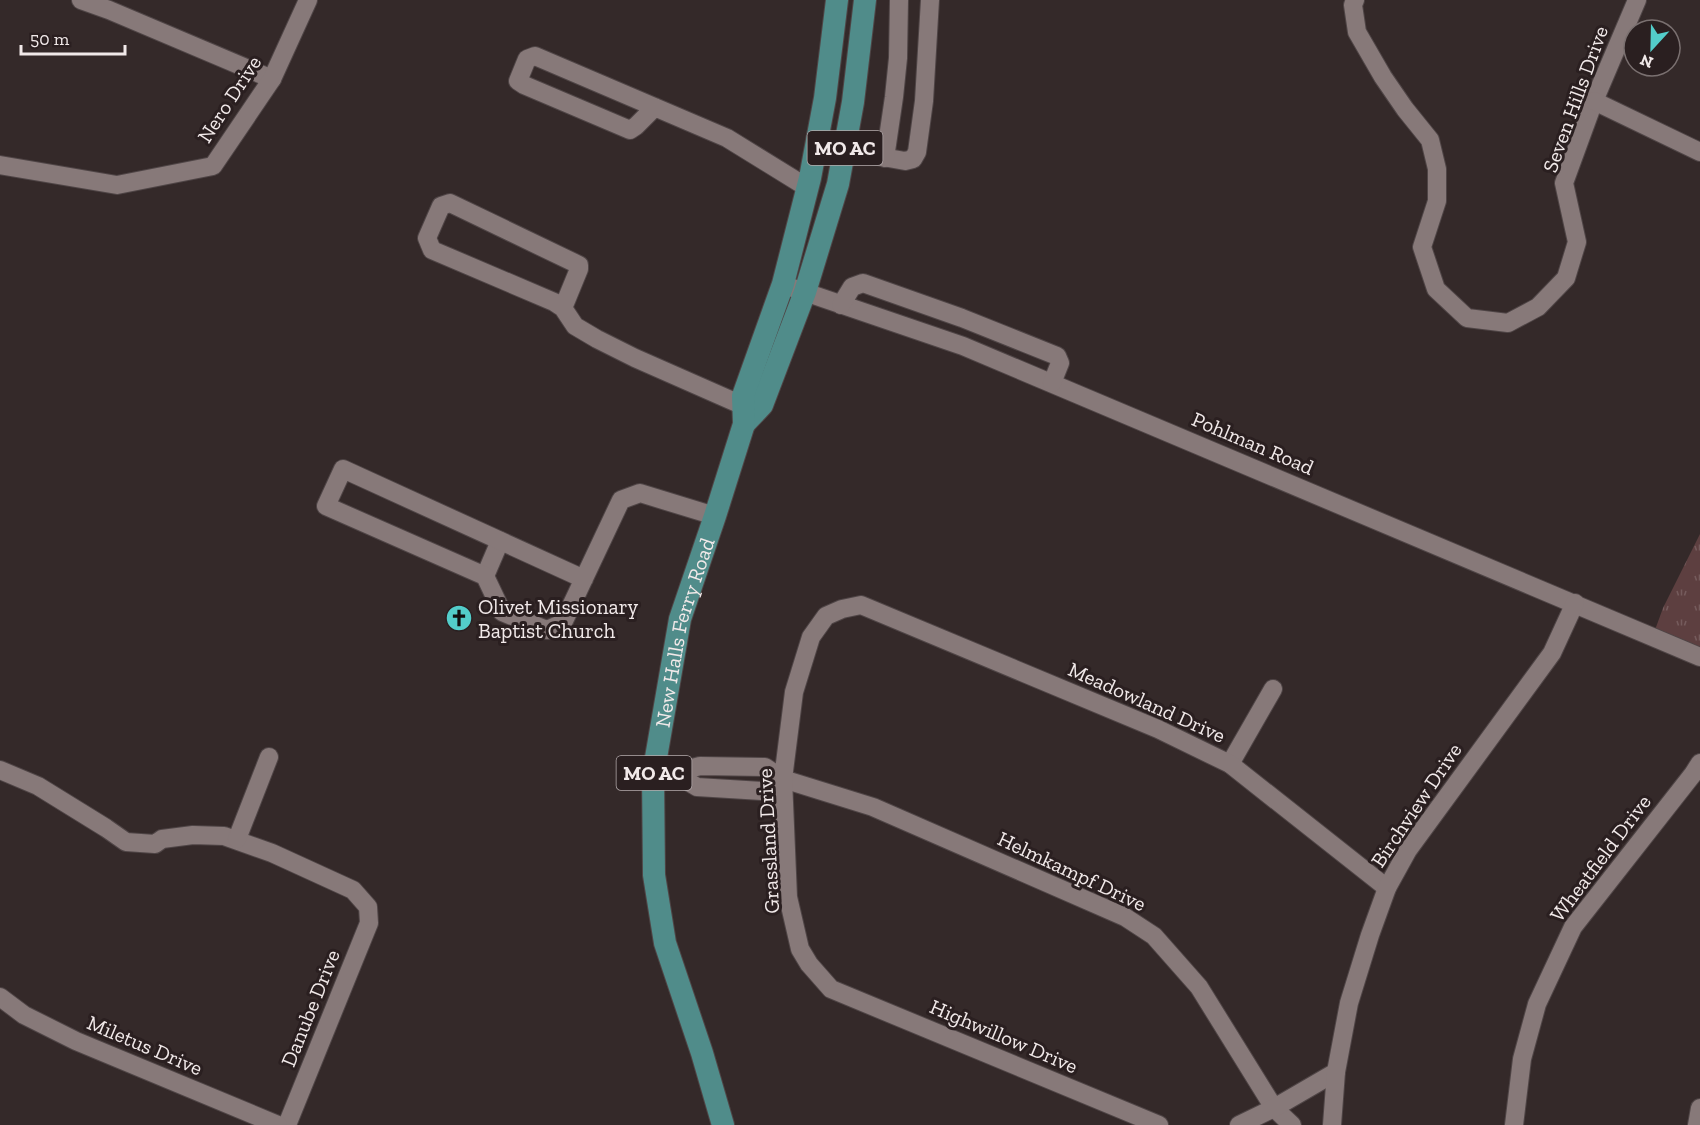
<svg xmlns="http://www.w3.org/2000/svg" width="1700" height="1125" viewBox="0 0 1700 1125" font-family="'Zilla Slab',serif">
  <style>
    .park { fill: url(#park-tufts) }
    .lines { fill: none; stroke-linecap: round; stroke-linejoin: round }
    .minor-casing { stroke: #4f4546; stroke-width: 20 }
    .major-casing { stroke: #4f4546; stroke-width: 24 }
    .minor { stroke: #877979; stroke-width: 18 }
    .major { stroke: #508c8a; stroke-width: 22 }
    .labels { text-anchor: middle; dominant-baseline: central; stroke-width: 6; stroke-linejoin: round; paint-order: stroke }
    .shield { fill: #2a1f20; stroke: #b5acad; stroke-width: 1.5 }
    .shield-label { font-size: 20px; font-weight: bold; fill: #f1e9e9 }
    .street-label { font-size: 21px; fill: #f1e9e9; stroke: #2a1f20 }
    .poi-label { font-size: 21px; fill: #f1e9e9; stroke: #2a1f20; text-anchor: start }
  </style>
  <defs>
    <pattern id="park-tufts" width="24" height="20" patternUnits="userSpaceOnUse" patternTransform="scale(1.5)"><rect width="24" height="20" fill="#5d3f40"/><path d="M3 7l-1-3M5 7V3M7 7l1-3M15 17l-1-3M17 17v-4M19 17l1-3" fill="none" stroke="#755b5c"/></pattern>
  </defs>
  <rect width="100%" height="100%" fill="#342929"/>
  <path class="park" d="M1700,534V649L1655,630L1663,608Z"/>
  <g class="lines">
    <defs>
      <g id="minor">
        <path d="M81,0L109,10L272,79"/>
        <path d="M1355,0L1353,5L1357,32L1383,77L1405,109L1430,140L1437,169V201L1422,247L1436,289L1467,318L1508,323L1538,307L1566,278L1577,242L1564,183L1594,101L1637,0"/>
        <path d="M1594,101L1700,152"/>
        <path d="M655,107L636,126L630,130L524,85L518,81L527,59L535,56L727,138L808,188"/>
        <path d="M844,150L905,161L913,159L917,152L924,101L930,0"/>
        <path d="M885,158L894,97L898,58L899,0"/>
        <path d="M0,165L117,185L213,166L272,79L308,0"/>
        <path d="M793,288L963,346L1700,657"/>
        <path d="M841,305L852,287L863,283L962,318L1057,356L1060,363L1052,383"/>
        <path d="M563,308L579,269V265L450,203L441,206L427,238L432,250L554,302L563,308L575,326L597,339L635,358L744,406"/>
        <path d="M485,576L500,541"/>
        <path d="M584,579L343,469L326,506L485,576L502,612L547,630L563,623L621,500L640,493L715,516"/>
        <path d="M1230,764L1273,689"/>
        <path d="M0,770L38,786L106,828L126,842L155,844L162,839L193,835L224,836L272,853L353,890L368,907L369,923L287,1125"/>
        <path d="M674,773L697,787L762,791L783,779"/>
        <path d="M653,775L674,773L700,766L765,767L783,779L873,807L1125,917L1154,936L1199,987L1274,1108L1292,1125"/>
        <path d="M237,839L269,757"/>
        <path d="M0,997L24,1015L76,1041L278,1125"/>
        <path d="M1159,1125L831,989L809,964L800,949L788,897L783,779L794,692L811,637L826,616L842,609L861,605L1158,729L1230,764L1387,888"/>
        <path d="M1239,1125L1274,1108L1336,1072"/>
        <path d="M1332,1125L1336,1072L1349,1003L1370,935L1387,888L1408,850L1552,653L1575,603"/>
        <path d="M1514,1125L1522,1059L1537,1004L1573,927L1693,774L1700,763"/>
        <path d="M1697,1125L1700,1108"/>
      </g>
      <g id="major">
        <path d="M744,424L762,405L805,292L838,184L853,102L865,0"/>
        <path id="s1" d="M723,1125L702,1053L665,943L654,875L653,775L680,619L715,516L744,424L743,396L783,284L810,178L825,98L837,0"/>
      </g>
    </defs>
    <use href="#minor" class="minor-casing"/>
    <use href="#major" class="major-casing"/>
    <use href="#minor" class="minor"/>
    <use href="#major" class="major"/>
  </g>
  <defs>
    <symbol id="church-disc" viewBox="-11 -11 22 22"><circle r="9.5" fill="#53cdca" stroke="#2a1f20"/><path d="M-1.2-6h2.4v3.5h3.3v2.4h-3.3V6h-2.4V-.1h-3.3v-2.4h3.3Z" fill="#111"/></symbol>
  </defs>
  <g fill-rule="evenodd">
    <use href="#church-disc" x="444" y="603" width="30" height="30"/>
  </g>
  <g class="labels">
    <g class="shield">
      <rect x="807.5" y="131" width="75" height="34" rx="4.5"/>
      <rect x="616.5" y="756" width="75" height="34" rx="4.5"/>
    </g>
    <g class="shield-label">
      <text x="845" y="148">MO AC</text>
      <text x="654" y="773">MO AC</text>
    </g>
    <g class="street-label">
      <text transform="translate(229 99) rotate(-57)">Nero Drive</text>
      <text transform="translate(1575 99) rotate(-70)">Seven Hills Drive</text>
      <text transform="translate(1253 443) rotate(23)">Pohlman Road</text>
      <text stroke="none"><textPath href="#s1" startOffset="506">New Halls Ferry Road</textPath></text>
      <text transform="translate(1147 702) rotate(24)">Meadowland Drive</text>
      <text transform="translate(1416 805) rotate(-56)">Birchview Drive</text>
      <text transform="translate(768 841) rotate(-93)">Grassland Drive</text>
      <text transform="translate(1600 858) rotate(-53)">Wheatfield Drive</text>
      <text transform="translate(1072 871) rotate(25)">Helmkampf Drive</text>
      <text transform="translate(310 1008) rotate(-68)">Danube Drive</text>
      <text transform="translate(1004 1036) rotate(23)">Highwillow Drive</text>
      <text transform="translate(145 1045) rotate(23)">Miletus Drive</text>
    </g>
    <g class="poi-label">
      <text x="478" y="606">Olivet Missionary<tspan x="478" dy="24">Baptist Church</tspan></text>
    </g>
  </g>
  <g transform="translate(1652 48) rotate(202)"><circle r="28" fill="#2a1f20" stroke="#7a7070" stroke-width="1.5"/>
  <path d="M0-4.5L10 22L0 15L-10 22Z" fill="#53cdca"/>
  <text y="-9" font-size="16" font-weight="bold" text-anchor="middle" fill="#f1e9e9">N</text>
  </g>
  <path d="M21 45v9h104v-9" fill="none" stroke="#f1e9e9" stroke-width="3"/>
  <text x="30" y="45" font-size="18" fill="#f1e9e9" stroke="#2a1f20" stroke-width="4.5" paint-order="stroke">50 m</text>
</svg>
